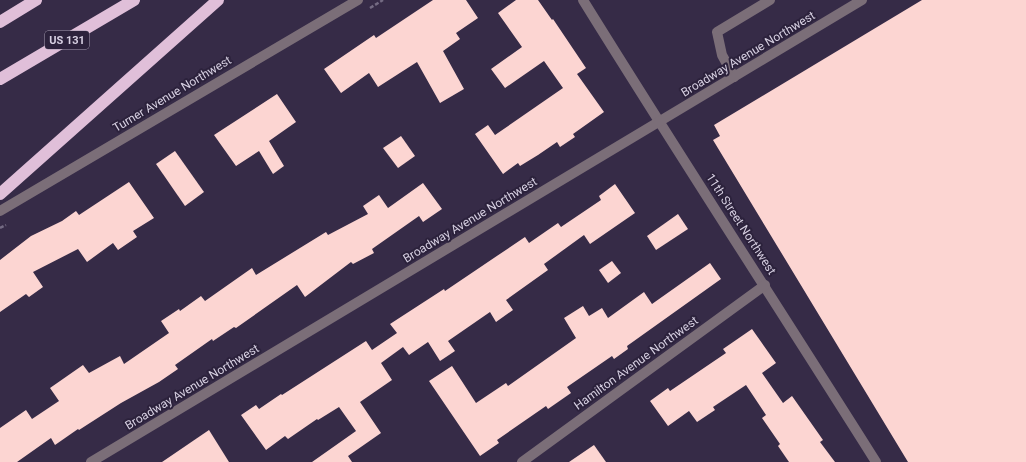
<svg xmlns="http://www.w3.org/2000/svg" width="1026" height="462" viewBox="0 0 1026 462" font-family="Roboto,sans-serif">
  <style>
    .building { fill: #fcd5d2 }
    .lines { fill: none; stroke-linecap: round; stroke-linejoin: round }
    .path { stroke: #746b83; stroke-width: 2.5; stroke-dasharray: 4 2; stroke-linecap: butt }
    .minor { stroke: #7b6e78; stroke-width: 10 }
    .highway { stroke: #e0bfd9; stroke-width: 12 }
    .labels { text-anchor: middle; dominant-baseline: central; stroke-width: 4; stroke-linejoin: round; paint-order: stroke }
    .shield { fill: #2c223c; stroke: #a49cb0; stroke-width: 1 }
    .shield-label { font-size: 11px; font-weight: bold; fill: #d7d0e2 }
    .street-label { font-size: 12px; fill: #d7d0e2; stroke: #2c223c }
  </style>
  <rect width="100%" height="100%" fill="#362b47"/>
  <g class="building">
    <path d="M433,0H466L478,18L456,33L460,39L443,51L464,89L440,103L417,62L378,87L369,73L341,93L324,69L374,35L376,38Z"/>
    <path d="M516,0H538L552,20L553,19L586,68L577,74L604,112L573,134L575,137L560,147L557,142L538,155L520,166L518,163L503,174L475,134L488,125L495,135L563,88L544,61L505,88L491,69L522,47L498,13Z"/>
    <path d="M922,0H1026V462H908L713,140L720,136L714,125Z"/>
    <path d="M277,94L296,122L269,141L284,166L273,174L259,151L236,166L214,135Z"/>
    <path d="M401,136L415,156L398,168L383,148Z"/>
    <path d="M175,151L204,192L185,206L156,164Z"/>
    <path d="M129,182L154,218L133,231L137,237L118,250L113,243L87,262L78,249L33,272L43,287L29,297L26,294L0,312V260L31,236L62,221L76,211L79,215Z"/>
    <path d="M423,183L442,209L423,222L419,216L372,249L374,253L353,264L351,262L305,297L297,285L236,328L234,327L213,341L212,339L175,365L178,369L159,382L121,403L79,430L78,429L55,445L51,438L17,462H0V428L26,410L32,419L59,401L50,388L83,365L89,373L120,356L124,364L169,333L161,321L179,309L180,311L201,296L205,301L252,268L256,275L326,232L328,235L368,214L363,206L379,195L388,208Z"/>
    <path d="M615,184L635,213L590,244L584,235L544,264L548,270L506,300L513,310L496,322L490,312L448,341L455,351L440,361L428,342L409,355L403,347L381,363L392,380L360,402L381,433L348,456L352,462H312L356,431L339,407L318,420L317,419L288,439L285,436L266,450L241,415L256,405L259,409L281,394L282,395L366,341L372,350L397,333L390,324L444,289L445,291L525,237L529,243L558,223L561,227L601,200L599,196Z"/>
    <path d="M678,214L688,229L656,250L647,236Z"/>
    <path d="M612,261L621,273L608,283L599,270Z"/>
    <path d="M710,263L721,279L627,346L628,349L614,359L612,356L567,387L571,393L548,409L546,406L497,440L499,443L480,456L429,381L452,366L476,403L506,383L508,386L576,338L564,318L583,306L589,316L602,308L608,318L644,292L652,304Z"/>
    <path d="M752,329L776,363L762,373L783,403L792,396L823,440L820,442L835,462H789L778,446L780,444L762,418L766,415L746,385L713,407L715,410L697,422L689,411L668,426L650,401L668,388L670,391L726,353L723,349Z"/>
    <path d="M209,430L229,462H162Z"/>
    <path d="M594,445L606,462H569Z"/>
  </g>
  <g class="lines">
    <g class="path">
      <path d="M370,8L383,0"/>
      <path d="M0,228L6,225"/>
    </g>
    <g class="minor">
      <path d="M583,0C679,155 779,308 876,462"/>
      <path d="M734,77L722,55L717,32L770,0"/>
      <path d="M0,211L358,0"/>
      <path d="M91,462L862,0"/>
      <path d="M522,462L765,285"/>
    </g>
    <g class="highway">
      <path d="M0,22L36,0"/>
      <path d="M0,79L134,0"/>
      <path d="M0,194L218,0"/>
    </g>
  </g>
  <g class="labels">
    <rect class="shield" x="45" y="31" width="44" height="18" rx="3"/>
    <g class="shield-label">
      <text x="67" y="40">US 131</text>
    </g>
    <g class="street-label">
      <text transform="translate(748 54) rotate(-31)">Broadway Avenue Northwest</text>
      <text transform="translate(172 94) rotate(-31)">Turner Avenue Northwest</text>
      <text transform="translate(470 220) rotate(-31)">Broadway Avenue Northwest</text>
      <text transform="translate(741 224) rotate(57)">11th Street Northwest</text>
      <text transform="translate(636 363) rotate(-36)">Hamilton Avenue Northwest</text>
      <text transform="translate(192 387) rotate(-31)">Broadway Avenue Northwest</text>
    </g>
  </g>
</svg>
